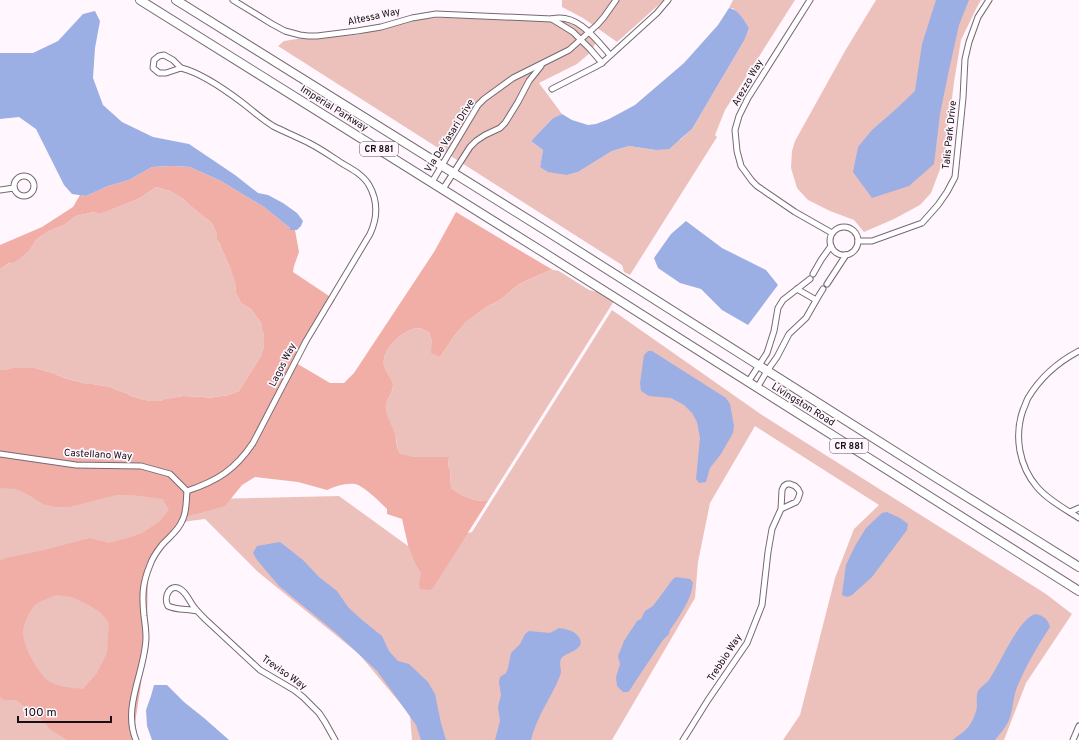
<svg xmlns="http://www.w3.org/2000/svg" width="1079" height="740" viewBox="0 0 1079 740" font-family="Overpass,sans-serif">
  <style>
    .green { fill: #edc1bb }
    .forest { fill: #f1aea6; fill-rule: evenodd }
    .water { fill: #9cafe4 }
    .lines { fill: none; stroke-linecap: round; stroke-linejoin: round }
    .minor-casing { stroke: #756974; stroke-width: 7 }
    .primary-casing { stroke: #756974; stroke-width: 10 }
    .minor { stroke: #fff; stroke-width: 5 }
    .primary { stroke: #fff; stroke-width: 8 }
    .labels { text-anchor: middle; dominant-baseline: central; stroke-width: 3.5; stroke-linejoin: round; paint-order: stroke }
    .shield { fill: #fff6fe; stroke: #5b555b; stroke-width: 1 }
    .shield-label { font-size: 9px; font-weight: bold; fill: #151015 }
    .street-label { font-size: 10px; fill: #151015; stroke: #fff6fe }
  </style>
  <rect width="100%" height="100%" fill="#fff6fe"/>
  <g class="green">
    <path d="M562,0H664L617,42L583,18L562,7Z"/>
    <path d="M733,0H795L725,110L715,135L717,137L630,275L624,272L622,265L278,46L284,41L309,37L358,35L389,25L418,19L478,16L560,19L586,31L596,42L591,52L577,64L539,83L562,114L553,118L531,141L543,150L540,167L567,175L578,172L612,151L629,146L656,150L680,140L692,129L745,39L749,28L733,8H729Z"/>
    <path d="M876,0H981L977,7L961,40L954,82L945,156L931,193L920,205L894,219L864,232L854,220L830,211L808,200L797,188L791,168L792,151L795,141L845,51Z"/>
    <path d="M156,187L170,191L185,200L188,204L202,215L205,218L210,221L213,225L217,235V240L220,244L222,250L229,265L235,281L236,293L241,303L251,309L259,320L262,325V330L264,335V346L261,356L239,391L229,395L208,398L203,397L183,396L165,399L160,401H149L131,396L126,393L116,390L111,387L92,384H87L64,378L53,373L35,368H12L5,370H0V269L30,250L36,240L40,237L49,231L64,225L76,216L94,212L99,214L125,204L131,202L140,198Z"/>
    <path d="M554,270L559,271L589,290L602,293L614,301L488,501C474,502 462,496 451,488L450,470L448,465L449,457H415L400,455C396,447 398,445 396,437C393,427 384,417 386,405C387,398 393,393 393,385C393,379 386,373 384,366C381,349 402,330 418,328C421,328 426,331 429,332L432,342L440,357L454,336L466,322L486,307L500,300L519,284L548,271Z"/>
    <path d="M612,310L762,415L1046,594L1072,614L1026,683L1004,740H783L800,715L835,578L854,529L879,505L755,426L710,503L698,562L695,598L612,740H412L410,715L359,654L258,572L205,519L159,525L117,601L131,740H0V486L209,499L339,496L408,546L472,532Z"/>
  </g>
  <path class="forest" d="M172,166L190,167L221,181L264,207L290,228V230H295L299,252L294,266L293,272L335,300L323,316L296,363L330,383H344L354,373L434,252L456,212L514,247L553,270L548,271L519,284L500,300L486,307L466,322L454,336L440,357L431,353L432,342L429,332C426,331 421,328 418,328C402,330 381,349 384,366C386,373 393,379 393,385C393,393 387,398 386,405C385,415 391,423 394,431C398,440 395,446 400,454L415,457H449L448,465L450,470L451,488C462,496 474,502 488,501L433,588L430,590L420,589L419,584L421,573L415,563L408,545L402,519L387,514V509C380,502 364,486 355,484C345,483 336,486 327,490L298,482L255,477L242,485L225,506L200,513L182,517L180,524L162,546L148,572L147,626L143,653L141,684L135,723L138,738L139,740H67L50,729L43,721L24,706L16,700H4L0,697V561L5,558L40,551L90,538L109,543L131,537L142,533L159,522L169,510L163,499L133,495H116L69,507H56L43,504L27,494L16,489L0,488V370H5L12,368H35L53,373L64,378L87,384H92L111,387L116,390L126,393L131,396L149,401H160L165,399L183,396L203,397L208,398L229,395L239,391L261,356L264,346V335L262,330V325L259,320L251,309L241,303L236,293L235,282L229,265L222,250L220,244L217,240V235L213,225L210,221L205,218L202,215L188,204L185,200L170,191L156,187L140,198L131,202L125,204L105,212L99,214L94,212L76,216L64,225L49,231L40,237L36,240L30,250L15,262L9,263L0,269V245L42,227L73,207L80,195L86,196L108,186L129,180L152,167ZM56,595L72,597L89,605L101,613L109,623L107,653L97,673L83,689C74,688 59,687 50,682C38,674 25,649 23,635C22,627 30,609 36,604C42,600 50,598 56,595Z"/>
  <g class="water">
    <path d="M936,0H969L959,25L949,70L940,114L934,164L909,186L872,198L853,172L858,147L872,130L895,110L915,91L922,44Z"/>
    <path d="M729,8C738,9 744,20 749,28L745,39L692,129L669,149L656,150L629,146L612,151L578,172L567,175L548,172L540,167L543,150L531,141L553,118L562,114L572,120L588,125L596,124L609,119L635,105L684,63L718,25Z"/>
    <path d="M95,11L100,21L95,48L93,78L103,105L122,122L153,137L189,144L235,175L258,193L268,195L283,203L297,213L303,221L301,226L297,230H290V228L264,207L221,181L190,167L172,166L152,167L129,180L108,186L86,196L72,194L64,185L36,129L19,117L0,119V53H33L58,41L83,14Z"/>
    <path d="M686,221L722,248L766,270L778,285L748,325L722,310L701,289L680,283L658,268L654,258L671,234Z"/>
    <path d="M648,351H652L726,398L730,404L734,426L733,433L721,454L710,468L706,482L699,483L696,479L700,438L697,422L692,413L684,405L671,398L649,396L641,391L640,383L644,355Z"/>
    <path d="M887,512L900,518L908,524L907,530L872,577L852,595L847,597L842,595L843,587L846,565L855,546L866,528L882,513Z"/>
    <path d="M280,542L289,549L303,560L319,577L337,591L348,607L362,620L382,636L389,651L398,661L409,664L428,682L435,694L441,723L446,740H421L416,725L399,701L377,671L336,633L279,586L257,560L253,553L257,546Z"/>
    <path d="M676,577L690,579L693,582C692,600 679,616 670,630L669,634L663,640L635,682L630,690L628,692H623L617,686L616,677L620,664L618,656L624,641L637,621L641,619L645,611L653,606L673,579Z"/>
    <path d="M1036,614C1044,616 1048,619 1050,627C1037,647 1025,667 1016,690C1013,699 1013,710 1009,720C1006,727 1000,734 995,740H953C958,735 965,732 969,726C973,721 976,713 977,706C977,701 976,695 978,691C981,686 986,684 989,680C999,666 1019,617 1036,614Z"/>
    <path d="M559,628C566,629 573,630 578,636C589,650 564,652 561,659C559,663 561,668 561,672C561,675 558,680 557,683C548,702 536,719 531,740H495L500,721L498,707L501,695L499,682L500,677L506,673L508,668L511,653L520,644L525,634L529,631L550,633Z"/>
    <path d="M154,685H167L184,702L204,718L229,740H152L147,726L146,710L151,696Z"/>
  </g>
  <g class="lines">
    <defs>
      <g id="minor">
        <path d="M233,0L272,24L285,31L300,35L308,36H317L357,31L381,27L412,18L436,14L552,19C577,13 595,38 610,55"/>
        <path d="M810,0L748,98L739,116L735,130L737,151L741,166L752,181L757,186L795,212L832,233"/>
        <path d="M552,19L573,32L590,49L602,63"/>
        <path d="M164,55L173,60L181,68L166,73H159L153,68L154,60L159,56Z"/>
        <path d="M552,89L595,67L602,63L657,13L668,0"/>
        <circle cx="24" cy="186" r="10"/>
        <path d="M432,182L478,105L484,99L513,78L569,50L597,25L604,17L616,0"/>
        <path d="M443,189L470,147L476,141L485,135L500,128L505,123L518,102L529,81L541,66"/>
        <path d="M0,190L14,188"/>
        <circle cx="844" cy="241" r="14"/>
        <path d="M858,241H872L922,223L938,205L947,192L955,177L963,98L965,59L969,42L978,17L989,0"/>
        <path d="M813,274L821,260L831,246"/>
        <path d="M827,284L846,255"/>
        <path d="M797,289L816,300"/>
        <path d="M1079,351C1058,362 1040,378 1028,398C1026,402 1025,406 1023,410C1014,436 1019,466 1037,487C1048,500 1065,509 1079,518"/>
        <path d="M748,382L767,353L774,331L778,308L783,300L810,279"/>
        <path d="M757,388L767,371L777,357L789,334L806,318L818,297L823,289"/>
        <path d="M0,454L76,465L141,466L170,474L187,491"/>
        <path d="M1070,512L1079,508"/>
        <path d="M197,611C188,609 176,610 168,606C163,597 170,583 180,589C187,593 189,601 194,607C197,611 201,615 205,619L260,670L294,690L303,697L319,713L325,722L335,740"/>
        <path d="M136,740C122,707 145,672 146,638C146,631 145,623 144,616C142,597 142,584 150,565C152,559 158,550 162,545C169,537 178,531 182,521C187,512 186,501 187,491C217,481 235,470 253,443L306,341L370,234C378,217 378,201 369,185C363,175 352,169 343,164C332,157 321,149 309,143C297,137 285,132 273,126C263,120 254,112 244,104C227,91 202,73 181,68"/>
        <path d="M683,740L708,700L747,643L762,605L768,552L772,529L781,509L782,490L784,486L787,484H790L795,486L798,489L800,493L798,499L796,502L781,509"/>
        <path d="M1073,740L1079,726"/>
      </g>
      <g id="primary">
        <path d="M140,0L538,249L1079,591"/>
        <path d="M176,0L545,230L932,475L1079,567"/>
      </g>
    </defs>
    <use href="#minor" class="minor-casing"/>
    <use href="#primary" class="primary-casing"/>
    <use href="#minor" class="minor"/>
    <use href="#primary" class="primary"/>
  </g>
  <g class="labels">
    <g class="shield">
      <rect x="360" y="142" width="38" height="14" rx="3"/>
      <rect x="830" y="439" width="38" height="14" rx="3"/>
    </g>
    <g class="shield-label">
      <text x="379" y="149">CR 881</text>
      <text x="849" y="446">CR 881</text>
    </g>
    <g class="street-label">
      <text transform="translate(374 17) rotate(-12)">Altessa Way</text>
      <text transform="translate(748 83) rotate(-60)">Arezzo Way</text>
      <text transform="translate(334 109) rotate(32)">Imperial Parkway</text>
      <text transform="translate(950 135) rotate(-84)">Talis Park Drive</text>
      <text transform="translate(450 136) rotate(-58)">Via De Vasari Drive</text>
      <text transform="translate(283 365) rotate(-63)">Lagos Way</text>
      <text transform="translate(803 405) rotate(32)">Livingston Road</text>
      <text transform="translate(98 455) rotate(3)">Castellano Way</text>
      <text transform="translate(725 658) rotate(-57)">Trebbio Way</text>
      <text transform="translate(284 673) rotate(35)">Treviso Way</text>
    </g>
  </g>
  <path d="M18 716v6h93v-6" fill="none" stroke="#151015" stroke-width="2"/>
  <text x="24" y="716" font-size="12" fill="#151015" stroke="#fff6fe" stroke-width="3" paint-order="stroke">100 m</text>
</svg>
